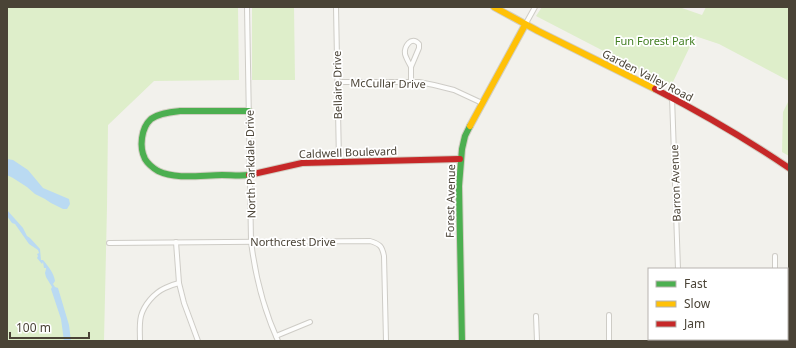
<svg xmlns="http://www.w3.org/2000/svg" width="796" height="348" viewBox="0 0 796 348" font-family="'Noto Sans',sans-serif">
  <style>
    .green { fill: #deeeca }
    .water { fill: #badaf2 }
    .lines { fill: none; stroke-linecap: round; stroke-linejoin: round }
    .street-casing { stroke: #ceccc6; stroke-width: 6 }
    .fast-casing { stroke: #d2cec2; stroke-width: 8 }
    .slow-casing { stroke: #d2cec2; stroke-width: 8 }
    .jam-casing { stroke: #d2cec2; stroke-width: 8 }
    .street { stroke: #fdfdfc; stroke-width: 4 }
    .fast { stroke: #4caf50; stroke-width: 6 }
    .slow { stroke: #ffc107; stroke-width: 6 }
    .jam { stroke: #c62828; stroke-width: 6 }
    .labels { text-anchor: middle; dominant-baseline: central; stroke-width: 3.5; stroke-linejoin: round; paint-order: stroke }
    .park-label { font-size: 11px; fill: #448025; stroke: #fff }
    .street-label { font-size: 11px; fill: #4a4336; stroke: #fff }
  </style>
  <rect width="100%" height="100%" fill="#f2f1ec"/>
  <g class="green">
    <path d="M7,7H238L239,80L154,81L108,125L107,207L104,341H7Z"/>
    <path d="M252,7H294L295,80H252Z"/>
    <path d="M542,7H679L702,15L706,7H789V81L719,44L695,36L671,86L536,16Z"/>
    <path d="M789,101V156L782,152L783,112L788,102Z"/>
  </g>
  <g class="water">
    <path d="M7,159L13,160L28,170L43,188L69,199L70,204L67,209H63L51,203L45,199L35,194L27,187L13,178L7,175Z"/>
    <path d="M7,210L23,228L27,236L30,238L40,249L41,260H43C48,266 54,273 55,281L53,284L55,287L58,288L69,325L71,341H64L61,319L51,289L52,287L46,277L45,273L46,269V268H44L43,262L42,264L37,258L38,256L37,254L39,253L38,250L29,244L15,224L12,223L7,216Z"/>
  </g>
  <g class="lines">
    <defs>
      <g id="street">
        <path d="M247,7L251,241C255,275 264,310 278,341"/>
        <path d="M336,7L339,162"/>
        <path d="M525,25L535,7"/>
        <path d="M411,67C409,63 406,58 405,54C404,47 411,35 419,44V48L411,67V81"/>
        <path d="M338,82H419L434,85L454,90L482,103"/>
        <path d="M672,97L678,269"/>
        <path d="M176,242L179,283L184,303L198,341"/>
        <path d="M109,243L370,241C380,244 382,246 384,256L386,341"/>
        <path d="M775,269V256"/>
        <path d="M609,315V341"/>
        <path d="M536,316L537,341"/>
        <path d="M276,336L310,322"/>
        <path d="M680,339L681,341"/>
        <path d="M140,341C140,333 139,324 141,316C144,305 154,293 165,288C169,286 175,284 179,283"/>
        <path d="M775,341V339"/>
      </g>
      <g id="fast">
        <path d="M249,111H180C171,112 159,113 151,119C141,128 139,147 145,159C148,164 153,168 158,171C177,180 202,175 222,175C231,175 240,176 249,175"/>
        <path d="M462,341L459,186L462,149L465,136L470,126"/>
      </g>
      <g id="slow">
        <path d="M494,7L538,31L655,89"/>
        <path d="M470,126L525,25"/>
      </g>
      <g id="jam">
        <path d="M655,89C702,113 746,139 789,168"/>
        <path d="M249,175L302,163L460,159"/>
      </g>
    </defs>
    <use href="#street" class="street-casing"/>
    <use href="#fast" class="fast-casing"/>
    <use href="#slow" class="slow-casing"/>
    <use href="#jam" class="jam-casing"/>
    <use href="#street" class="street"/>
    <use href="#fast" class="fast"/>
    <use href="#slow" class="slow"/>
    <use href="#jam" class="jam"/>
  </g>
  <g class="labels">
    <g class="park-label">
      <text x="655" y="40">Fun Forest Park</text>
    </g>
    <g class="street-label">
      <text transform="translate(648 75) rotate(27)">Garden Valley Road</text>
      <text transform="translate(388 83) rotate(1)">McCullar Drive</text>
      <text transform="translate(337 85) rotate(-91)">Bellaire Drive</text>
      <text transform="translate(348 152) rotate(-2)">Caldwell Boulevard</text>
      <text transform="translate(250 164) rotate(-91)">North Parkdale Drive</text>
      <text transform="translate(675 183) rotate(-92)">Barron Avenue</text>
      <text transform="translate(450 201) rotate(-89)">Forest Avenue</text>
      <text x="293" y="241">Northcrest Drive</text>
    </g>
  </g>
  <rect width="796" height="348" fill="none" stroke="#4a4336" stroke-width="16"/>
  <rect x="648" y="268" width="140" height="72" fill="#ffffff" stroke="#b7b4af"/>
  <rect x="656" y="281" width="20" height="6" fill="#4caf50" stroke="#b7b4af"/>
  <text x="684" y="288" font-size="12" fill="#4a4336">Fast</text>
  <rect x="656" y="301" width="20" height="6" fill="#ffc107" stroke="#b7b4af"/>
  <text x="684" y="308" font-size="12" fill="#4a4336">Slow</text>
  <rect x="656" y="321" width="20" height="6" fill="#c62828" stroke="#b7b4af"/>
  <text x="684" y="328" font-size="12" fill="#4a4336">Jam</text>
  <path d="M10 332v6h79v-6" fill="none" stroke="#4a4336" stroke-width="2"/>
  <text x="16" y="332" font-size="12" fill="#4a4336" stroke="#ffffff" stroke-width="3" paint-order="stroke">100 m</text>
</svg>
